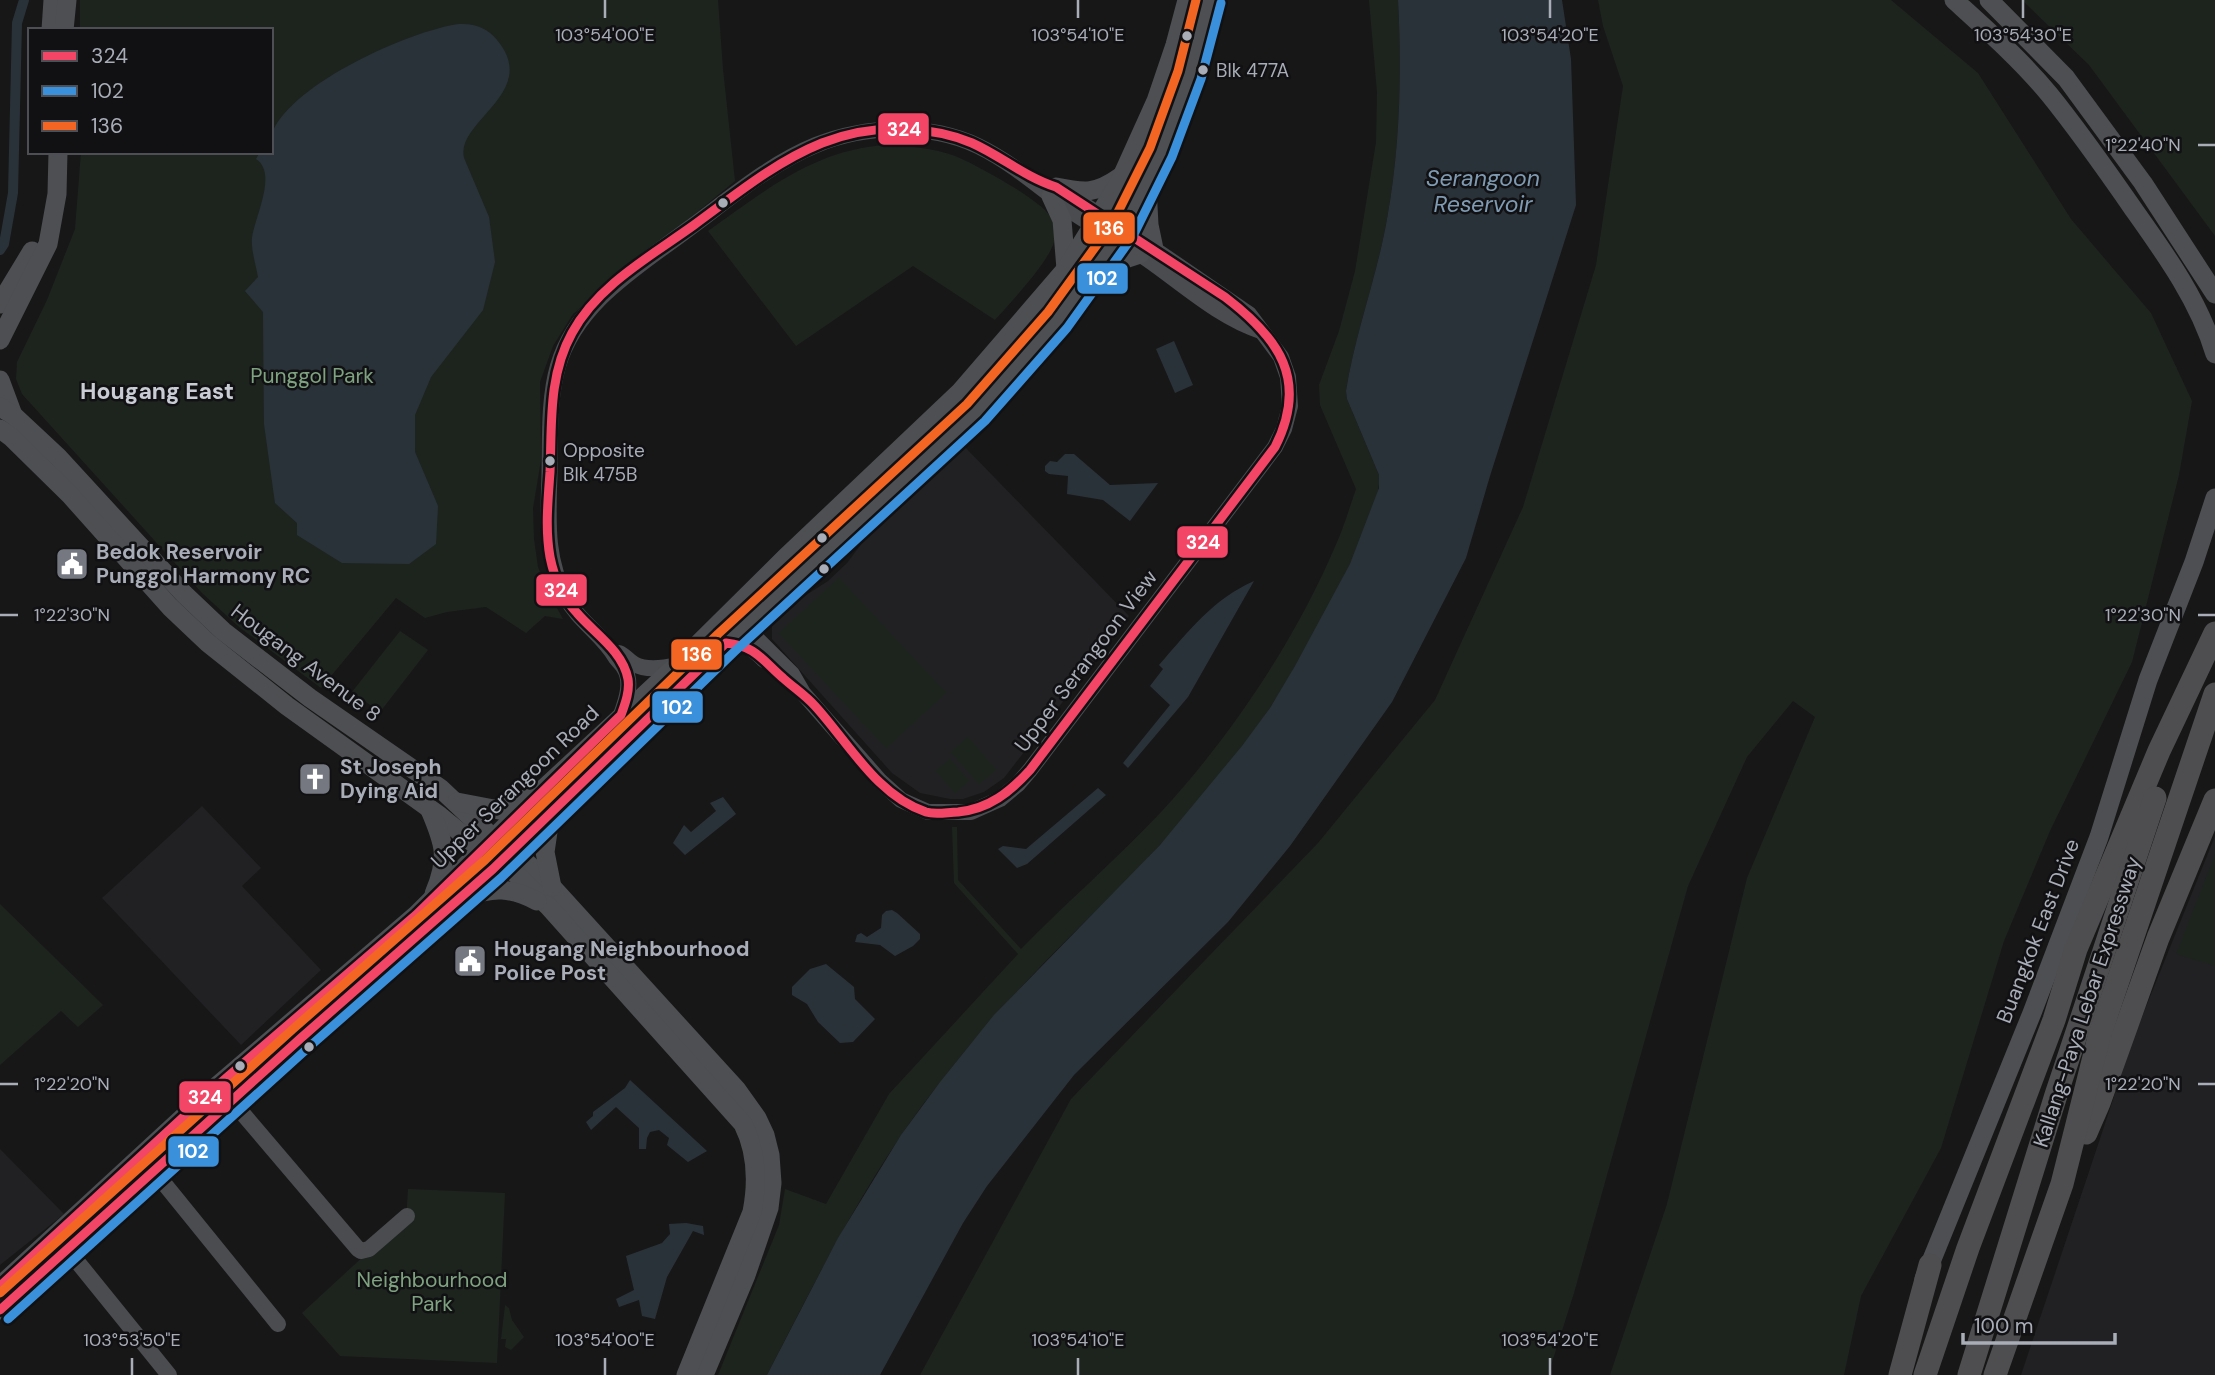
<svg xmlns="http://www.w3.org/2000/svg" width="2215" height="1375" viewBox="0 0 2215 1375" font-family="'DM Sans',sans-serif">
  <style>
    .built { fill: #212123 }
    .green { fill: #1d241e }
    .water { fill: #2a3239 }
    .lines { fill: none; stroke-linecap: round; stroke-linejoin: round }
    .canal { stroke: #2a3239; stroke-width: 10 }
    .minor { stroke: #4b4c50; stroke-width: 16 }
    .major { stroke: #4d4f52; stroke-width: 19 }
    .highway { stroke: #4e4e51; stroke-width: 23 }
    .bus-1-casing { stroke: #111113; stroke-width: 14 }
    .bus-2-casing { stroke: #111113; stroke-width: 14 }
    .bus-3-casing { stroke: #111113; stroke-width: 14 }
    .bus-1 { stroke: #f34667; stroke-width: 9 }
    .bus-2 { stroke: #3a90db; stroke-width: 9 }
    .bus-3 { stroke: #f26522; stroke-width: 9 }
    .ticks { fill: none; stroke: #a8adb8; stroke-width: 2.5 }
    .bus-dot { fill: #a8adb8; stroke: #111113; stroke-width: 2.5 }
    .labels { text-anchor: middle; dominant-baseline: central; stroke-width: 5; stroke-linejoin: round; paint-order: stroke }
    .bus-label { font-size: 19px; fill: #a8adb8; stroke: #111113; text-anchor: start }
    .park-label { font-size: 21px; fill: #7fa381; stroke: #111113 }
    .poi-label { font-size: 21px; font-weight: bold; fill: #a8adb8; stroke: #111113; text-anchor: start }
    .street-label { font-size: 21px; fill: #a8adb8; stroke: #111113 }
    .water-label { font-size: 23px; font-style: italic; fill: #7f9bb3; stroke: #111113 }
    .neighbourhood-label { font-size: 23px; font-weight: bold; fill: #c9ccd4; stroke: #111113 }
    .ticks-label { font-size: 18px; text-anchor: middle; fill: #a8adb8; stroke: #111113; stroke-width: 5; stroke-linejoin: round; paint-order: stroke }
    .line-badge { stroke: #111113; stroke-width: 2.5 }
    .badge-label { font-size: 19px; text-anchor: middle; font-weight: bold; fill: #fff }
  </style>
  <rect width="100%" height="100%" fill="#171717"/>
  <g class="built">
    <path d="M962,444L1129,616L1004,778L984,792L963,799H950L920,793L892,773L772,639V626L803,597L828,581L847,563L871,531Z"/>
    <path d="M202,806L261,868L242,886L321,970L241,1045L102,898Z"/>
    <path d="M2215,836V1375H2021L2135,1034Z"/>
    <path d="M0,1149L64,1214L0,1265Z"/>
  </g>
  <g class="green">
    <path d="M80,0H718L723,69L735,181L573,314L553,346L540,382L541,460L533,508L534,539L538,567L548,592L563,619L545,616L526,633L486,607L447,612L425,618L396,598L321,688L239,627L202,593L22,394L16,379L17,362L47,300L75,229L81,152H271V30H80Z"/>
    <path d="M1369,0H1398C1402,72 1400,148 1387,219C1377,277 1355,333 1346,391L1347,399L1379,475C1382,503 1352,562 1338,588C1316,628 1295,670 1270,708C1237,756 1199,803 1159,846C1122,887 1081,924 1043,964C1007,1001 973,1040 941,1081C870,1170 819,1274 767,1375H718L779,1225L785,1189L826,1204L889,1094L1018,954L954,883L952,827H957L958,880L1021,949C1067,902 1117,859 1162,811C1231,736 1294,642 1334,549C1343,530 1349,509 1356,489L1320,405L1319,385L1339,331L1355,271L1376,142L1377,92Z"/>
    <path d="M1598,0H1891L1978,73L2071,219L2151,313L2192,401L2179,475L2132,662L2050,831L2004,941L1941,1148L1861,1296L1844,1375H1610L1667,1204L1747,878L1815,717L1793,701L1747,757L1688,886L1574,1293L1548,1375H920L1071,1099L1318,843L1435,700L1523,507L1596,265L1623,86L1603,26Z"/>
    <path d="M2022,0H2215V236L2089,65Z"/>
    <path d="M886,145C909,146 933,148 955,156C975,164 1039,199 1050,216C1055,223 1056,234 1054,242C1048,263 1010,303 995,320L913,266L796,346L708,231C765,191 813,150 886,145Z"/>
    <path d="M839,577L947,693L886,749L778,633Z"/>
    <path d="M400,631L428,650L380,712L352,692Z"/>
    <path d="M968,736L997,770L979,785L950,752Z"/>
    <path d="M950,758L970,781L955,794L935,771Z"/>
    <path d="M2215,854V966L2176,954Z"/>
    <path d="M0,904L103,1005L78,1027L61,1011L0,1065Z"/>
    <path d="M408,1189L505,1193L497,1363L340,1356L302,1313L366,1254L406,1222Z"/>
    <path d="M505,1305L509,1308L512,1320L524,1337L511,1350L505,1347L506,1339H501Z"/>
  </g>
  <g class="water">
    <path d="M1398,0H1562L1571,59L1576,205L1490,476L1466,558L1392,702L1290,846L1228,922L1074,1075L987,1186L963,1223L880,1375H767L838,1238L901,1135L940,1082L994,1015L1160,845L1242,746L1270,708L1295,666L1350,564L1379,488V475L1347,399L1346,391C1355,333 1377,277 1387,219C1400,148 1402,72 1398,0Z"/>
    <path d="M459,24C474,23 488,28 497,40C541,93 455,121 464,158L489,217L495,262L483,310L431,377L415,415V452L438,506L436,544L409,564L342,563L297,535V523L275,503L264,424L263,312L245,291L258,277C256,265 251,250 252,238C255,216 278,173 256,159L260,152H271C271,145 270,137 273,131C294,83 409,31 459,24Z"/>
    <path d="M1174,341L1193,385L1175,393L1156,349Z"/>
    <path d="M1065,454H1074L1110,485L1158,483L1130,521L1103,500L1067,494L1068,476L1049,474L1045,471V466L1050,461L1057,462Z"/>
    <path d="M1254,581L1188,697L1128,768L1123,763L1170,705L1150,686L1163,669L1159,665C1189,631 1213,599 1254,581Z"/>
    <path d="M1098,788L1106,795L1027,864L1017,868L998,849L1003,846L1026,849Z"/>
    <path d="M723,797L736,814L685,855L673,843L684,825L691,832L716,811L710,803Z"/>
    <path d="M892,910L897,913L920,934V939L913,946L895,956L880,945L855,942L857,935L861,933L867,937L881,928L882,915L886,911Z"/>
    <path d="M826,964L854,987L855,999L875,1019L853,1042L840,1043L818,1022L807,1004L792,995V987L810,969Z"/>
    <path d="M630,1080L707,1151L688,1162L667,1145L669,1138L659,1130L650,1132L647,1138L646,1149H639V1128L616,1107L591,1130L586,1122L593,1116V1112L625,1088Z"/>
    <path d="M686,1223L703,1226L704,1235L693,1231L667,1277L655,1319L642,1316L639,1300L619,1307L616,1299L634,1290L626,1256L662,1243L670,1234L669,1224Z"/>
  </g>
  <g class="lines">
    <path class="canal" d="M0,250L4,244L13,193L17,23L24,0"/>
    <g class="minor">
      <path d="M736,627L744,626L792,674L803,693L880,781L901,800L928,812H971L1000,799L1018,784L1030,770L1275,447L1284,429L1290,406L1288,377L1281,357L1249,314L1154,249L1059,189"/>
      <path d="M726,643C744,643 752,647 764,660"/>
      <path d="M619,653C625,655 628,661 634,664C647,671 664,668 677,665"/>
      <path d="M621,715C626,701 633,682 624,668C622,664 619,662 616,658C603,635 578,621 566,597C547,562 548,527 549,489C551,449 547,404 558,366C576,303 638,267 687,230C728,200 769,164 816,145C865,125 929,123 978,146C1013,163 1043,190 1074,213C1098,229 1124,243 1147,259C1183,284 1220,318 1261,331"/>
      <path d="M232,1101L358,1249L361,1251L369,1249L407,1216"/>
      <path d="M154,1171L278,1324"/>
      <path d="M67,1249L169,1375"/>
    </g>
    <g class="major">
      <path d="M1954,0C1987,30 2021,60 2049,94C2079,131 2107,171 2134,210C2166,255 2199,301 2215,354"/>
      <path d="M1989,0L2066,78L2143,183L2215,294"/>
      <path d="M51,30L53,0"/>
      <path d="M64,30L67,0"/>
      <path d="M1056,187C1085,193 1096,194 1120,177"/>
      <path d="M1147,187L1149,225L1154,249"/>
      <path d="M1051,196L1062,220L1066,269"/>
      <path d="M1095,269L1140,254"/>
      <path d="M0,304L32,251"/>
      <path d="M0,340L48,244L57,194L58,152"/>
      <path d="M0,380L13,415"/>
      <path d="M0,407L13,415L58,457L184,594L223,631L310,698L440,788L493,838L512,849L552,887L737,1090L757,1118L765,1135L770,1155L772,1183L769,1208L746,1275L704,1375"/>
      <path d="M0,429L11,437L70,495L170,607L208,643L287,706L440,816L499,864L511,869L548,906L743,1124C757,1152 758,1181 752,1212L686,1375"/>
      <path d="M457,802L499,810L528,798"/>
      <path d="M430,810C445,845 449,858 434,894"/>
      <path d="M551,811L545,852L552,887"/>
      <path d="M466,898C493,886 512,888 537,901"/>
      <path d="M1924,1279L2032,1013L2099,837L2148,680L2194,562L2215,498"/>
      <path d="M0,1286L217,1086L416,915L539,793L677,665L786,557L960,392L1066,269L1119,183L1156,101L1175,45L1187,0"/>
      <path d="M0,1310L301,1038L493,869L726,643L976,413L1058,320L1123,230L1161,153L1190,75L1209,0"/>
    </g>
    <g class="highway">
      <path d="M2086,1133L2099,1103L2158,938L2215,800"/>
      <path d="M1900,1375L1930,1265"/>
      <path d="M1925,1375L1968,1248L2054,1020L2076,949L2159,751L2215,633"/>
      <path d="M1969,1375L2056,1095L2155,798"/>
      <path d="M1995,1375L2062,1184L2099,1037L2215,694"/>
    </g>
    <defs>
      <path id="bus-1" d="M0,1286L217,1086L416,915L621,715C625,704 630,691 628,679C623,651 594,633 577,613C563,598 554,577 550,557C545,529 548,500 550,472C552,425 548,376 572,333C598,285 651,256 694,225C735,195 775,162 822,143C848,133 877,128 905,129C928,130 951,134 972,143C1001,156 1025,177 1056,187L1225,297C1279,338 1309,380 1275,447L1030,770C1010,792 989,809 958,812C948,812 936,815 926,812C877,796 848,742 815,706C805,695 794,688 783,678C762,660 756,646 726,643L493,869L301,1038L0,1310"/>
      <path id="bus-2" d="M8,1319L309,1047L501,878L734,652L985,421L1067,328L1133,236L1172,157L1201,79L1221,3"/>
      <path id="bus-3" d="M0,1293L293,1029L485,860L718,634L967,404L1048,312L1112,224L1150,148L1178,71L1196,0"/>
    </defs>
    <use href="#bus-1" class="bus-1-casing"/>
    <use href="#bus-2" class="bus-2-casing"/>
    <use href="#bus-3" class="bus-3-casing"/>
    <use href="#bus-1" class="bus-1"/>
    <use href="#bus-2" class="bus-2"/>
    <use href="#bus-3" class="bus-3"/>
  </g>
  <path class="ticks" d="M605,0V18M1078,0V18M1550,0V18M2023,0V18M2198,145H2215M0,615H18M2198,615H2215M0,1084H18M2198,1084H2215M132,1358V1375M605,1358V1375M1078,1358V1375M1550,1358V1375"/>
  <defs>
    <symbol id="civic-square" viewBox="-11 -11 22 22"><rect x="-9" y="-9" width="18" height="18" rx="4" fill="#757880" stroke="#111113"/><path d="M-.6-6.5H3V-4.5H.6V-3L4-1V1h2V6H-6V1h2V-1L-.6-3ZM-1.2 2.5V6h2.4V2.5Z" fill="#fff"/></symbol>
    <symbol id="church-square" viewBox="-11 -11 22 22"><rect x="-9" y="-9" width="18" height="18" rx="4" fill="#757880" stroke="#111113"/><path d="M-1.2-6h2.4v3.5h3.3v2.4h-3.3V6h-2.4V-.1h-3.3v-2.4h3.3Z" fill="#fff"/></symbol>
  </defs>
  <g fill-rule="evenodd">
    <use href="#civic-square" x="53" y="545" width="38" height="38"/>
    <use href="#church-square" x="296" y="760" width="38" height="38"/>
    <use href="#civic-square" x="451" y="942" width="38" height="38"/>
  </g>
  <g class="bus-dot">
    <circle cx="1187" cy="36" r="6"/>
    <circle cx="1203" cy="70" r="6"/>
    <circle cx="723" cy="203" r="6"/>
    <circle cx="550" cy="461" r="6"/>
    <circle cx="822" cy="538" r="6"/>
    <circle cx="824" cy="569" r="6"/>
    <circle cx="309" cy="1047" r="6"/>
    <circle cx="240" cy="1066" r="6"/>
  </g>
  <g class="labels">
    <g class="bus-label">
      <text x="1216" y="70">Blk 477A</text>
      <text x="563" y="450">Opposite<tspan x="563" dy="24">Blk 475B</tspan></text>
    </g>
    <g class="park-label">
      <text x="312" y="376">Punggol Park</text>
      <text x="432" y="1280">Neighbourhood<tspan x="432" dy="24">Park</tspan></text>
    </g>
    <g class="poi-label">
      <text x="96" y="552">Bedok Reservoir<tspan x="96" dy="24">Punggol Harmony RC</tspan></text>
      <text x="340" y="767">St Joseph<tspan x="340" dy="24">Dying Aid</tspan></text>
      <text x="494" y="949">Hougang Neighbourhood<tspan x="494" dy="24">Police Post</tspan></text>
    </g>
    <g class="street-label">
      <text transform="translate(1086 661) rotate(-53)">Upper Serangoon View</text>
      <text transform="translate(306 663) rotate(37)">Hougang Avenue 8</text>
      <text transform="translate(515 787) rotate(-44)">Upper Serangoon Road</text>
      <text transform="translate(2038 931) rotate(-69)">Buangkok East Drive</text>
      <text transform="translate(2087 1002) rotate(-72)">Kallang-Paya Lebar Expressway</text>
    </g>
    <g class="water-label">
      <text x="1483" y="178">Serangoon<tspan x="1483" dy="26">Reservoir</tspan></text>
    </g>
    <g class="neighbourhood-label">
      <text x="157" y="391">Hougang East</text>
    </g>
  </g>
  <g class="ticks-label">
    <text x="605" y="41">103°54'00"E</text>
    <text x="1078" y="41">103°54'10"E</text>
    <text x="1550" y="41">103°54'20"E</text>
    <text x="2023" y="41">103°54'30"E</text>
    <text x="2143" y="151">1°22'40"N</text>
    <text x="72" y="621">1°22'30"N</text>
    <text x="2143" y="621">1°22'30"N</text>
    <text x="72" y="1090">1°22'20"N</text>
    <text x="2143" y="1090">1°22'20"N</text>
    <text x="132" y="1346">103°53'50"E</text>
    <text x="605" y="1346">103°54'00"E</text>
    <text x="1078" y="1346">103°54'10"E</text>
    <text x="1550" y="1346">103°54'20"E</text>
  </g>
  <g class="line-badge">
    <rect x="877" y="112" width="53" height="34" rx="7" fill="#f34667"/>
    <rect x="1082" y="211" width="54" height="34" rx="7" fill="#f26522"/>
    <rect x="1076" y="262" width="53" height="33" rx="7" fill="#3a90db"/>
    <rect x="1176" y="525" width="53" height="34" rx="7" fill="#f34667"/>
    <rect x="535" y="573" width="53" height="34" rx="7" fill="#f34667"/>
    <rect x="670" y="638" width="53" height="33" rx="7" fill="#f26522"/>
    <rect x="651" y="690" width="53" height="34" rx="7" fill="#3a90db"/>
    <rect x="178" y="1080" width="54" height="34" rx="7" fill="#f34667"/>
    <rect x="167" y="1135" width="53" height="33" rx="7" fill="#3a90db"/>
  </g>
  <g class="badge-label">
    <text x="904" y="136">324</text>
    <text x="1109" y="235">136</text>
    <text x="1102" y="285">102</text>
    <text x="1203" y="549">324</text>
    <text x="561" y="597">324</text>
    <text x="697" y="661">136</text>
    <text x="677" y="714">102</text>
    <text x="205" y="1104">324</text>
    <text x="193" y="1158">102</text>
  </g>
  <rect x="28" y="28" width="245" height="126" fill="#111113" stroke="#4d4f55" stroke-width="2"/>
  <rect x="42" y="51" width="35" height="10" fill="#f34667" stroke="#4d4f55" stroke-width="2"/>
  <text x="91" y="63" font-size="21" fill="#a8adb8">324</text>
  <rect x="42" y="86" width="35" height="10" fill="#3a90db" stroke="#4d4f55" stroke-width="2"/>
  <text x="91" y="98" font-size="21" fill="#a8adb8">102</text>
  <rect x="42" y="121" width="35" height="10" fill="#f26522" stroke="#4d4f55" stroke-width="2"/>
  <text x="91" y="133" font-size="21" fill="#a8adb8">136</text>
  <path d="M1963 1333v10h152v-10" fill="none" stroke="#a8adb8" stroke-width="3.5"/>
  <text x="1974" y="1333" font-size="21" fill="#a8adb8" stroke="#111113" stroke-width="5" paint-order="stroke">100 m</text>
</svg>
